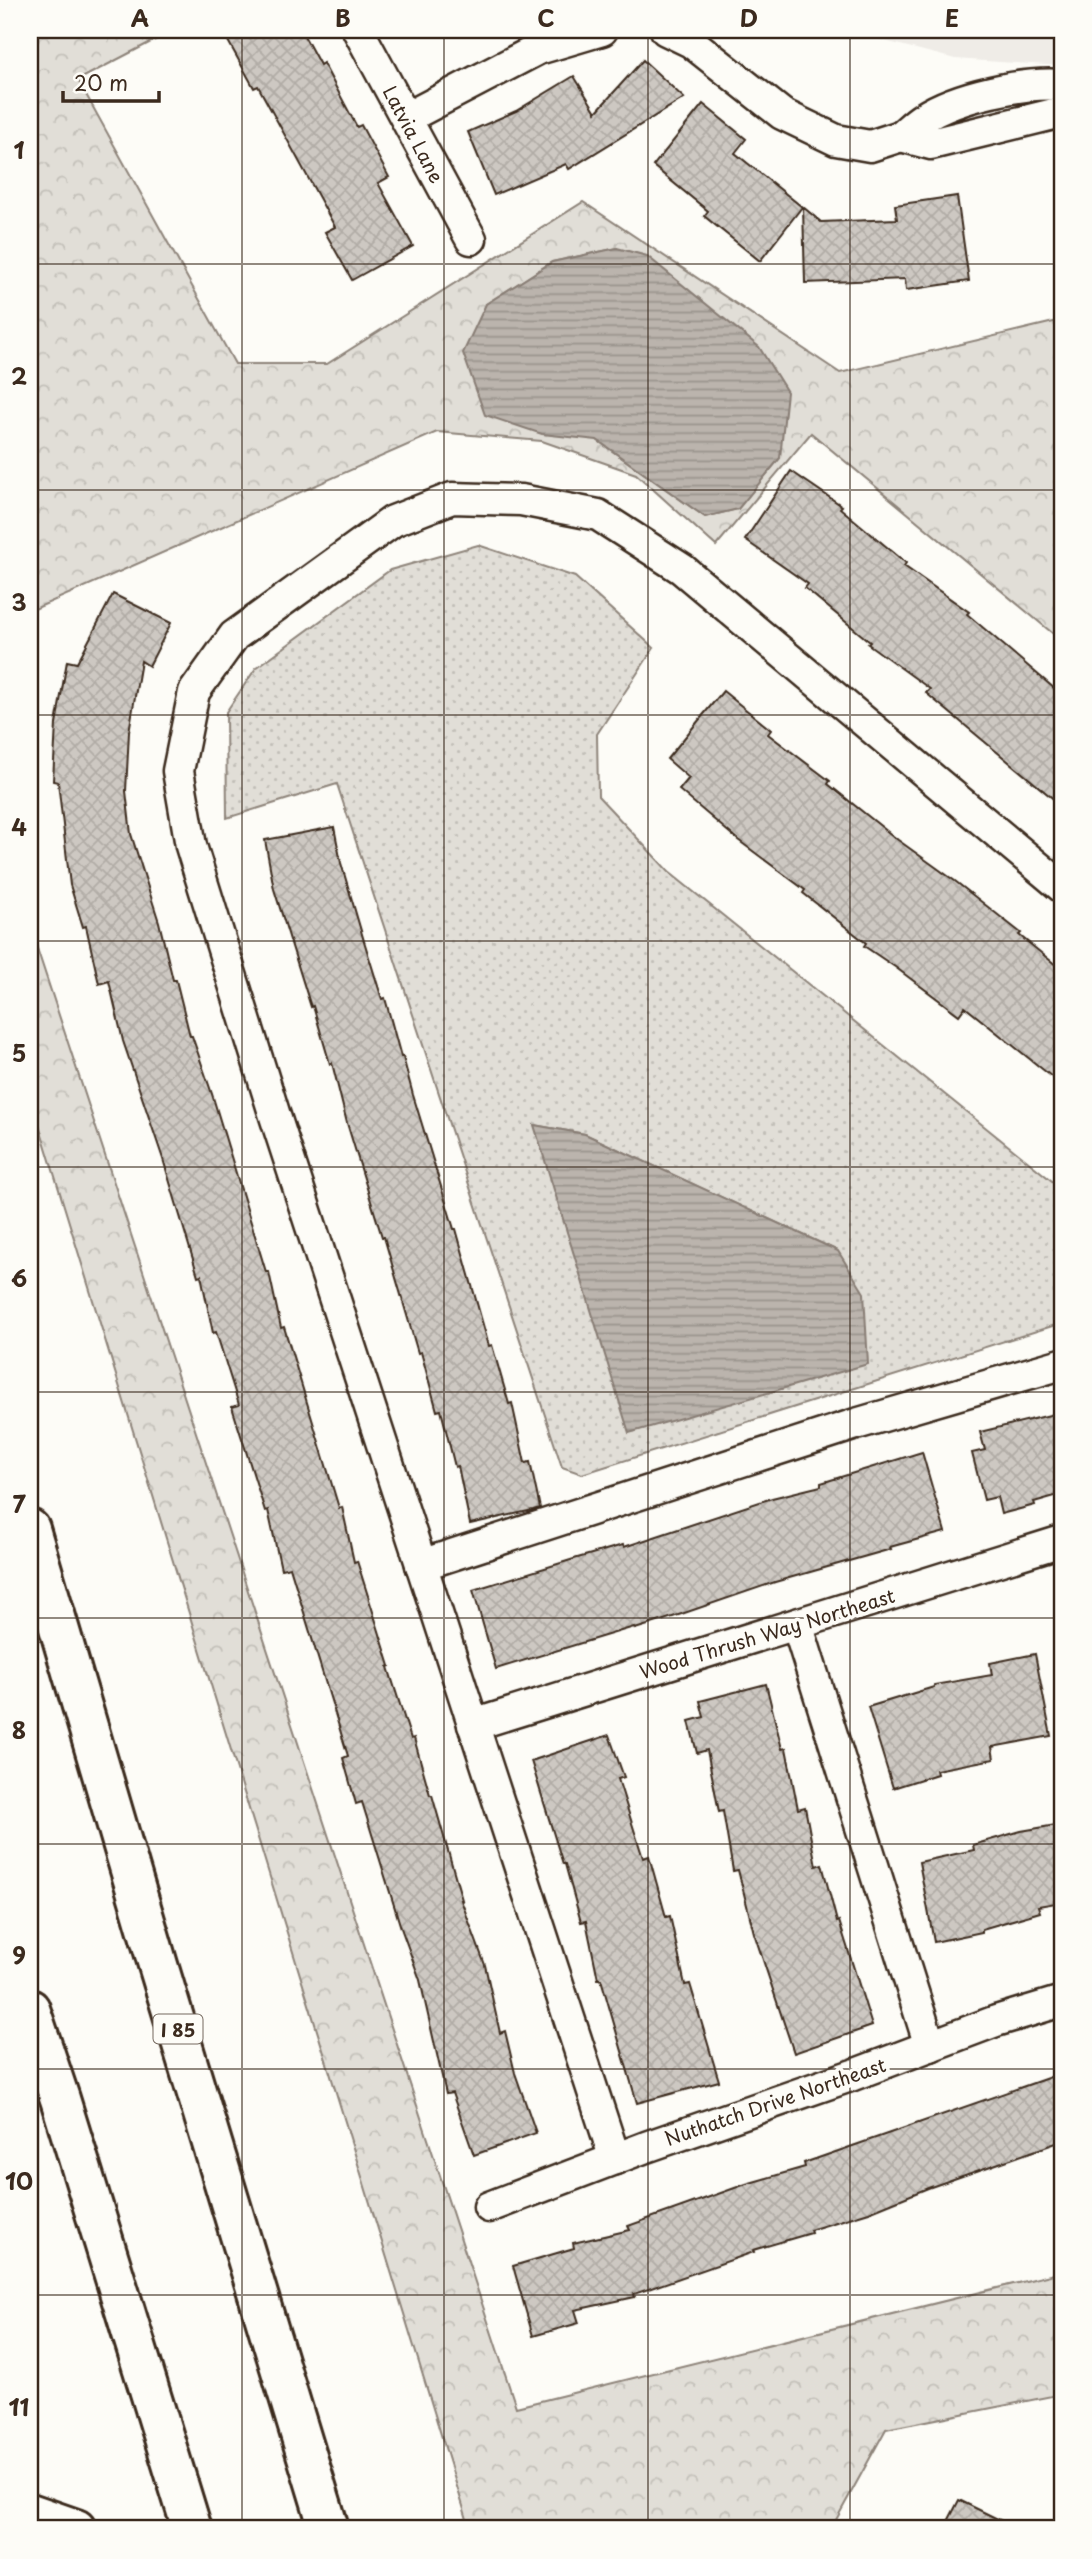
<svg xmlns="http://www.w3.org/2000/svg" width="1092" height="2559" viewBox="0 0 1092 2559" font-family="'Playpen Sans',sans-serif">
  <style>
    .built { fill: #efece7 }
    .grass { fill: url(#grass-dots); stroke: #8e847a; stroke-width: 2; fill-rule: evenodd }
    .forest { fill: url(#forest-crowns); stroke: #8e847a; stroke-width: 2; fill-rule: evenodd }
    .water { fill: url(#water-rules); stroke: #887d74; stroke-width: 2 }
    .building { fill: url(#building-cross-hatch); stroke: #3b2a1e; stroke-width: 2 }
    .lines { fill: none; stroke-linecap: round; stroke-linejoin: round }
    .street-casing { stroke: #3b2a1e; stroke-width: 35 }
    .secondary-casing { stroke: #3b2a1e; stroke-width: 44 }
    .highway-casing { stroke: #3b2a1e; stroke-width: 44 }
    .street { stroke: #fdfcf7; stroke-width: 30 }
    .secondary { stroke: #fdfcf7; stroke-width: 38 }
    .highway { stroke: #fdfcf7; stroke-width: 38 }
    .grid { fill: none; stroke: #3b2a1e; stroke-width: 2; stroke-opacity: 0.55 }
    .labels { text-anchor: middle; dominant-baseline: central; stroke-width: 7; stroke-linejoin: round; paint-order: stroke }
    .shield { fill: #fdfcf7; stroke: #75695f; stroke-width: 2 }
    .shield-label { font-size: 18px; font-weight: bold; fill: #3b2a1e }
    .street-label { font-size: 19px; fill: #3b2a1e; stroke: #fdfcf7 }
    .neatline { fill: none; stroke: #3b2a1e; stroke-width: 2.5 }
    .grid-label { font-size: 23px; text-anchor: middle; font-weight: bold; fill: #3b2a1e }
  </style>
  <defs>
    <pattern id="grass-dots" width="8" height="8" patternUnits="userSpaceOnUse" patternTransform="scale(1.75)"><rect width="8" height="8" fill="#e1ded7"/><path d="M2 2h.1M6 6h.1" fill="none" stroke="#c2bfb8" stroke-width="1.8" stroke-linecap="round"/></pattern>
    <pattern id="forest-crowns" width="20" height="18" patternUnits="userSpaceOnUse" patternTransform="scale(1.75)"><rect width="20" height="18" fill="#e1ded7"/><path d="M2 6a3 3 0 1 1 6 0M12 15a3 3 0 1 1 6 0" fill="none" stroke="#c2bfb8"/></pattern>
    <pattern id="water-rules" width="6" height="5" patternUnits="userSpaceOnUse" patternTransform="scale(1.75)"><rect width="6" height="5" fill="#bbb4ad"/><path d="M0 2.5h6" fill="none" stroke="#99938c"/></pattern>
    <pattern id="building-cross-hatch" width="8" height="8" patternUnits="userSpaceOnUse" patternTransform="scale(1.75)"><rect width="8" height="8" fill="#cdc8c2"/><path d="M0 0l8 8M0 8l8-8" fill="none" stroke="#b1aca6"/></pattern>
  </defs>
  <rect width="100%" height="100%" fill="#fdfcf7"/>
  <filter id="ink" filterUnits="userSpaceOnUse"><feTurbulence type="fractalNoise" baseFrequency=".0143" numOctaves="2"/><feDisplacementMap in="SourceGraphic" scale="14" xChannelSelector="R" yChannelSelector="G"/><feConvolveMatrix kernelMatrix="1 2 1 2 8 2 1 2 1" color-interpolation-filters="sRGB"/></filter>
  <g filter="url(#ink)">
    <path class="built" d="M842,30H1062V66L955,59Z"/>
    <path class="grass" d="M478,545L575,577L654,648L597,734L598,796L669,872L1062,1189V1323L582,1474L562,1467L337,784L227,818L226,712L256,668L390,570ZM534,1125L585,1134L838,1251Z"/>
    <g class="forest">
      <path d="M30,30H174L78,80L235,364H327L583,202L840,373L1062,320V641L811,433L716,546L636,474L542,441L437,432L30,611ZM617,248L780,458L737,509L705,517L597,440L486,304L552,262Z"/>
      <path d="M30,927L516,2407L1062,2272V2394L886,2429L831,2529H470L30,1095Z"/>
    </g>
    <g class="water">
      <path d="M617,248L647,256L759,347L787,392L780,458L738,509L705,517L597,440L542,434L485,415L463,353L486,304L552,262Z"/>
      <path d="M534,1125L585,1134L838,1251L864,1293L868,1364L629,1433Z"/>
    </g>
    <g class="building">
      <path d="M222,30H301L320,65L323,63L357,127L361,125L389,177L378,183L413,246L352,280L325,232L335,227L258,86L254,88Z"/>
      <path d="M643,60L684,98L569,169L566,164L494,195L468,132L516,111L574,76L596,112Z"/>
      <path d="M703,104L746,139L735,153L802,207L760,261L704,216L708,211L653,166Z"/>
      <path d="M957,196L969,281L906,290L905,279L805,283L803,207L821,222L897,219L895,205Z"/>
      <path d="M791,471L842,506L840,508L906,563L904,566L969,612L967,614L1062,695V806L926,693L930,689L868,644L870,642L805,588L808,584L745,540Z"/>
      <path d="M113,594L171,623L149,666L141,661L129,732L126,791L131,834L159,922L173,980H176L190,1036H192L212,1094L266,1272H269L281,1328L284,1327L339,1508L342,1507L354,1562L357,1561L390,1666L388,1667L411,1739L414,1738L430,1795H432L462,1900H461L485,1965L500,2033L505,2031L515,2073L536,2133L474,2155L452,2093L446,2094L420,1980L401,1928L362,1802L356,1804L343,1758L348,1756L290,1567L281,1569L268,1510L265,1511L232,1407L239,1405L216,1332L213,1333L201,1275L198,1276L163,1159L123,1041L109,981L99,984L86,926L83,927L70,885L58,782L53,781L56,724L67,661L77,663Z"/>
      <path d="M723,691L771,730L768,734L830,781L828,784L898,840L955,881L1021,933L1019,935L1062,970V1085L965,1007L959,1015L895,967L864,946L866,943L803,893L805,890L738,840L679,790L689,778L667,759Z"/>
      <path d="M334,827L341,863L364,941L382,999L385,998L401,1057H403L413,1095L454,1229H456L489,1346L492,1345L509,1404L512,1403L525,1463L530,1462L540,1508L533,1510L470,1524L458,1466L455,1467L441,1410L437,1411L421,1352L418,1353L384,1237H382L347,1123L332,1063L330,1064L313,1006L311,1007L274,889L265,840Z"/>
      <path d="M1062,1412V1494L1034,1502L1035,1505L1001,1514L997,1497L984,1500L972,1453L985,1450L980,1432Z"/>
      <path d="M922,1452L945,1532L890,1547L891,1549L775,1582L661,1621L635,1629L634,1627L496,1669L473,1590L574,1559L623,1545L624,1547L772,1498L821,1486V1483Z"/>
      <path d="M1035,1654L1051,1736L992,1747L994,1759L936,1770L937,1774L893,1788L868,1707L934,1687V1685L992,1675L990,1663Z"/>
      <path d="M766,1684L782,1749L786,1748L798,1809L805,1807L816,1866L822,1864L837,1922L839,1921L872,2026L794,2053L754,1933L738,1870L733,1871L723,1811L719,1812L707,1750L697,1753L689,1721L704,1717L700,1701Z"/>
      <path d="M609,1735L624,1777L618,1779L643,1858L649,1856L666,1917L670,1916L685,1985L690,1984L719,2081L637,2103L601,1979H598L586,1921L581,1922L565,1864H563L531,1761Z"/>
      <path d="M1062,1824V1902L1038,1906L1040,1912L982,1929V1932L934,1942L919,1862L974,1850L973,1845L1021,1831Z"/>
      <path d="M1062,2073V2141L928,2188L869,2212L810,2230L811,2233L753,2250L754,2252L634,2294L635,2297L575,2310L579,2323L533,2336L513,2266L574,2248L573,2243L630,2230L628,2226L746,2184L805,2167L804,2163Z"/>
      <path d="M959,2500L1018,2529H944Z"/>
    </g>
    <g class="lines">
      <defs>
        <g id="street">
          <path d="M358,30L471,239"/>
          <path d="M666,30L691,42L782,114L836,140L870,146L901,136"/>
          <path d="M1062,85C1023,82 957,96 923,118C915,123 908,130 901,136L931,144L1062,112"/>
          <path d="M406,118L538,49L602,30"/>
          <path d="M421,1565L856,1424L1062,1364"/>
          <path d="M797,1624L930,2046"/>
          <path d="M473,1725L1062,1541"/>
          <path d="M615,2159L275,1116L191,846L178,771L194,692L234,636L393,521L452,498L521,500L598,515L682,569L1062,887"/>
          <path d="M489,2207L646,2147L853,2075L996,2021L1062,2001"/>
        </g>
        <path id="secondary" d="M30,2513L76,2529"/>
        <g id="highway">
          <path d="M30,1529L158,1965L329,2529"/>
          <path d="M30,2009L60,2099L192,2529"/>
        </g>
      </defs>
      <use href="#street" class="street-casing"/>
      <use href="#secondary" class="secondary-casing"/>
      <use href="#highway" class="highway-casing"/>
      <use href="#street" class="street"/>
      <use href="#secondary" class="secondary"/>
      <use href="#highway" class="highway"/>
    </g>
  </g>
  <path class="grid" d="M242,30V2529M444,30V2529M648,30V2529M850,30V2529M30,264H1062M30,490H1062M30,715H1062M30,941H1062M30,1167H1062M30,1392H1062M30,1618H1062M30,1844H1062M30,2069H1062M30,2295H1062"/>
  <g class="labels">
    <rect class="shield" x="153.5" y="2014.5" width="49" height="29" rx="5"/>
    <g class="shield-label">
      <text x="178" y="2029">I 85</text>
    </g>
    <g class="street-label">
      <text transform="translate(414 134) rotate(62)">Latvia Lane</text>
      <text transform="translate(767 1633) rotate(-17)">Wood Thrush Way Northeast</text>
      <text transform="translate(775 2101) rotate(-19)">Nuthatch Drive Northeast</text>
    </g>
  </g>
  <rect width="1092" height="2559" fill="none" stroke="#fdfcf7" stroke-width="77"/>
  <path d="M63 91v10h96v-10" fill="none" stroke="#3b2a1e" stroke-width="3.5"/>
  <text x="74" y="91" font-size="21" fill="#3b2a1e" stroke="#fdfcf7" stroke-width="5" paint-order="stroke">20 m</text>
  <rect x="38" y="38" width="1016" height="2482" class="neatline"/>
  <g class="grid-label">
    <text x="140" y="27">A</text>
    <text x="343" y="27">B</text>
    <text x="546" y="27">C</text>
    <text x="749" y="27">D</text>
    <text x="952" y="27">E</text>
    <text x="19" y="159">1</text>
    <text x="19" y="385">2</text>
    <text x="19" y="611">3</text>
    <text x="19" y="836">4</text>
    <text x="19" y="1062">5</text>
    <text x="19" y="1287">6</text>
    <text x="19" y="1513">7</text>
    <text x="19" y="1739">8</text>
    <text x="19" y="1964">9</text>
    <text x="19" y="2190">10</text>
    <text x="19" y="2416">11</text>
  </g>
</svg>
